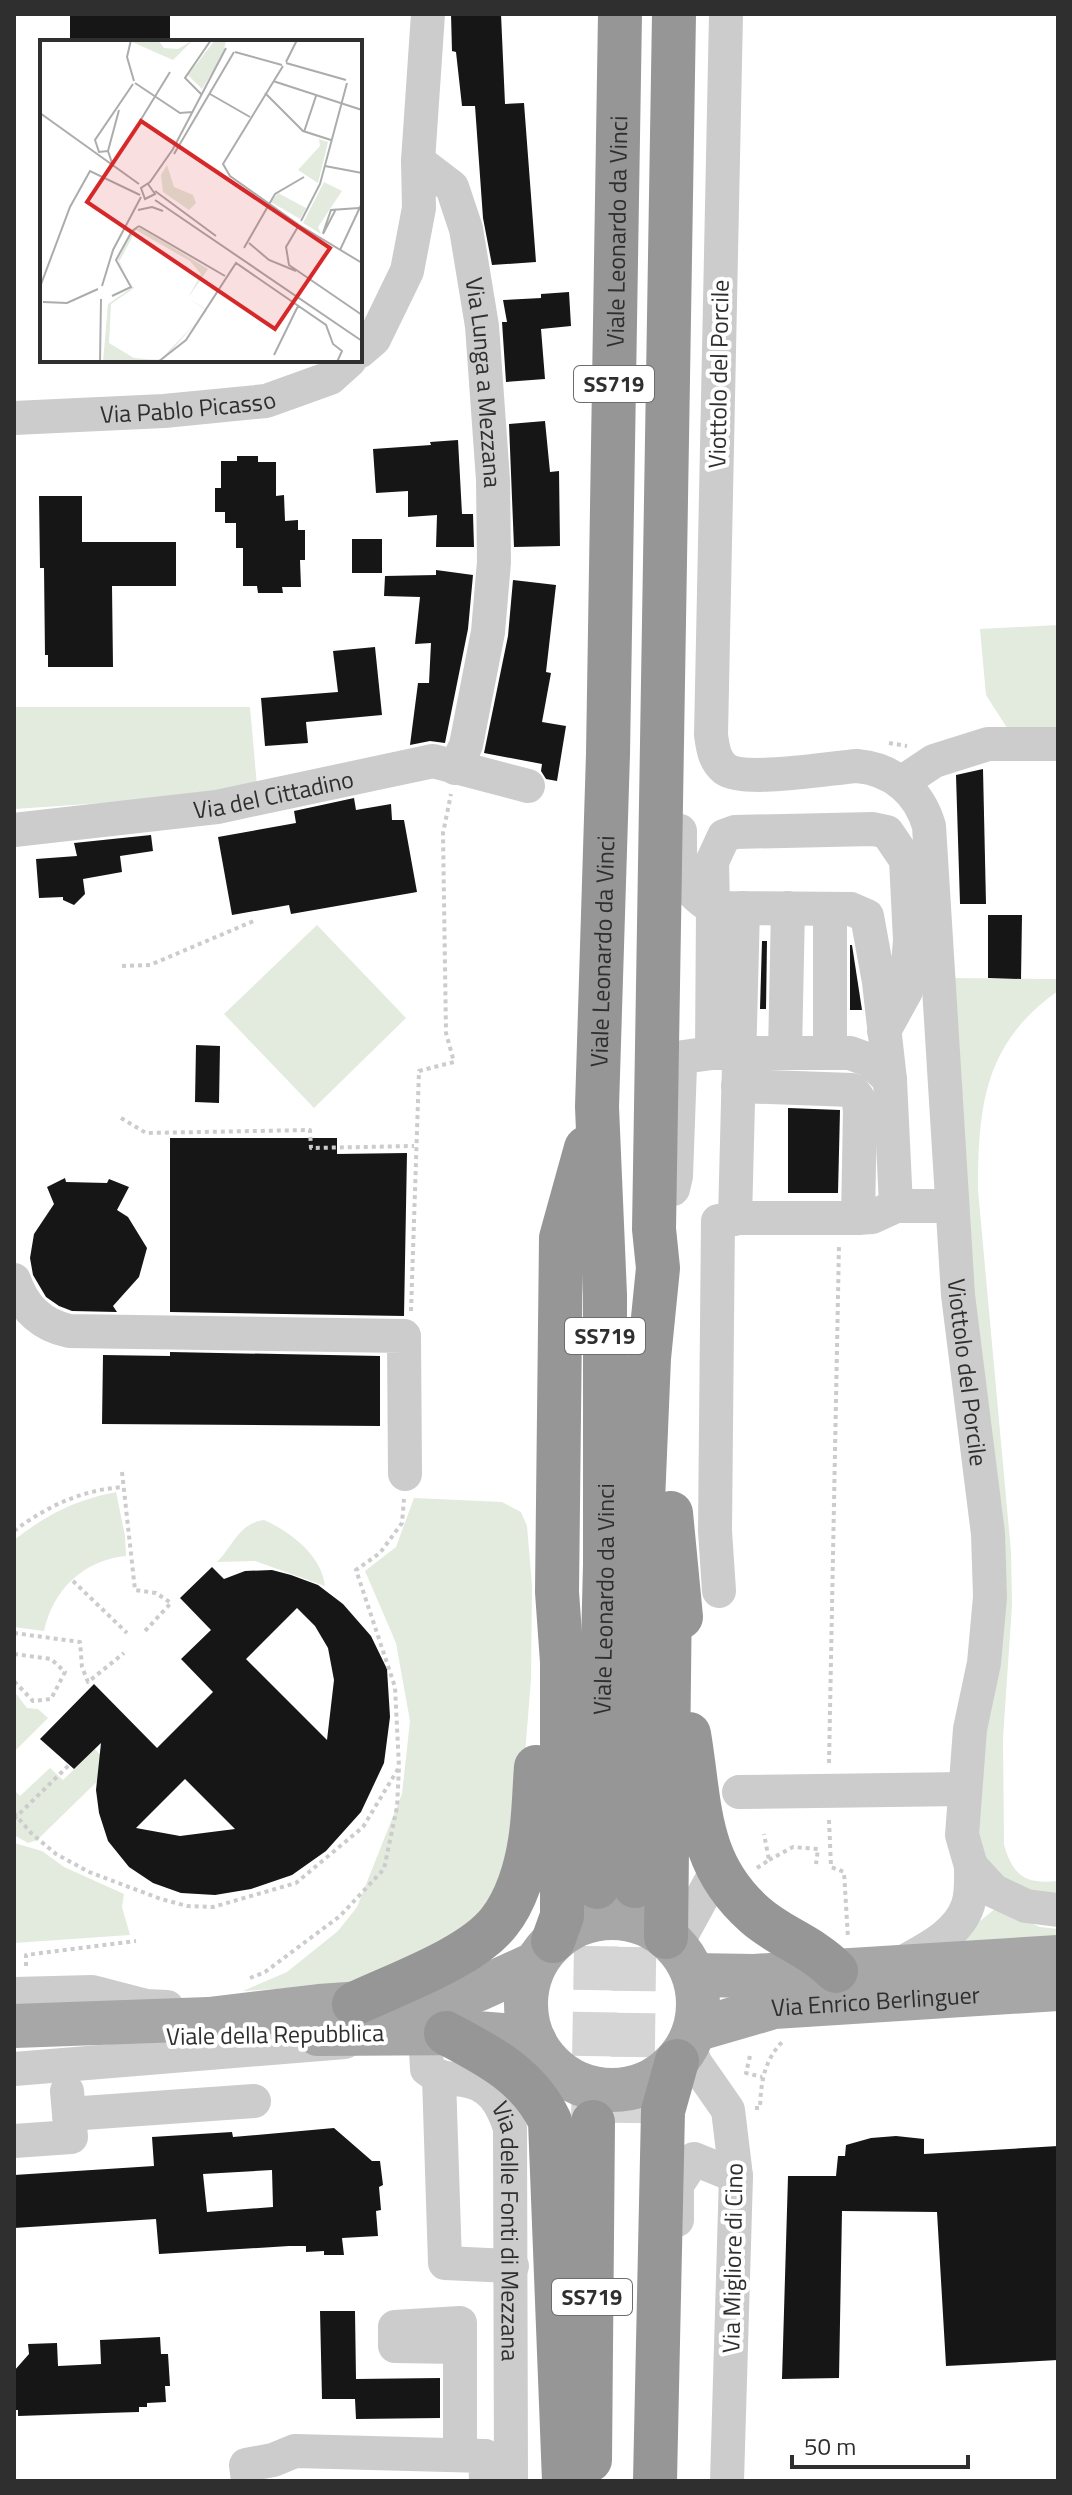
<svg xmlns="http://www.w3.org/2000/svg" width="1072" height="2495" viewBox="0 0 1072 2495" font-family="'Titillium Web',sans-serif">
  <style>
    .green { fill: #e2ebde }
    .building { fill: #161616; fill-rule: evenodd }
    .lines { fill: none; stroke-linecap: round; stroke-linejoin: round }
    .highway-tunnel { stroke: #d5d5d5; stroke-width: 44; stroke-dasharray: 44 22; stroke-linecap: butt }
    .path { stroke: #ccc; stroke-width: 4; stroke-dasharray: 4 4; stroke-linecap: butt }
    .minor { stroke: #ccc; stroke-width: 34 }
    .major { stroke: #a7a7a7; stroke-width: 44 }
    .highway { stroke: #969696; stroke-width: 44 }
    .path-bridge { stroke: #ccc; stroke-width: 4; stroke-dasharray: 4 4; stroke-linecap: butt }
    .labels { text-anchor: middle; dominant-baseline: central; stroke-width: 8; stroke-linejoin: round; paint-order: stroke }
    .shield { fill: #fff; stroke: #6d6d6d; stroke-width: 2 }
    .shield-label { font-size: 22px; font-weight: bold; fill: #2f2f2f }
    .street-label { font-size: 24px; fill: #2f2f2f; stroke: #fff }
    .inset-road { fill: none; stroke: #acacac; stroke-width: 2 }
    .view { fill: #d62828; fill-opacity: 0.15; stroke: #d62828; stroke-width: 4 }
    .inset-edge { fill: none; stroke: #2f2f2f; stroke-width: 4 }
  </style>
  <rect width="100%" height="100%" fill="#fff"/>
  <g class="green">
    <path d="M1058,625V730L1009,731L986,695L980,629Z"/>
    <path d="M14,707H250L257,786L191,797L14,809Z"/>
    <path d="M317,925L406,1018L314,1108L224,1014Z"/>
    <path d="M946,978L1058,979V991C984,1043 978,1107 978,1190L1011,1552L1012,1605L1003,1738L1004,1845C1014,1877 1025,1884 1058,1881V1898L998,1880L975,1839L983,1740Z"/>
    <path d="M116,1492L125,1536L126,1556C83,1560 53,1590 44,1631L14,1627V1540C48,1514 73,1501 116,1492Z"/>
    <path d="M414,1498L502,1502L521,1512L527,1526L532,1586L531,1679L516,1867L491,1919L381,1983L243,1991L287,1972L338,1931L357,1907L402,1794L410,1721L396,1643L365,1571L396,1547Z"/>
    <path d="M264,1520C291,1532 322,1556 325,1586L255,1561L217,1562C234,1545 238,1524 264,1520Z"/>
    <path d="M14,1691L27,1708L38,1709L48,1718L14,1752Z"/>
    <path d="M95,1749L112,1767L37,1840L28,1843L14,1835V1790L20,1796L50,1768L63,1780Z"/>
    <path d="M14,1843L42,1851L64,1867L124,1894L122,1907L130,1935L14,1943Z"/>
    <path d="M996,1908L1040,1927L1058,1929V1944L949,1946Z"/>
  </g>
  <g class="building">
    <rect x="70" y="14" width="100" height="28"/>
    <path d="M451,14H501L505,104L524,103L536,262L492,265L483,218L475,106H462L456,52L452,51Z"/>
    <path d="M569,292L571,326L541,329L545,379L506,382L502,322H507L503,300L541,298V294Z"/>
    <path d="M545,421L550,472L559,471L560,546L514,547L509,424Z"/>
    <path d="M458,440L462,514H473L474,547H436L437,515L408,517V491L376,493L373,449L431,445L430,442Z"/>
    <path d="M237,456H258V462H276V496L284,495L285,521L298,520V530H305V560H300L301,587H282L283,593H258L257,586H243V548H236V523H225V512H215V488H221V461H237Z"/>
    <path d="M39,496H82V542H176V586H112L113,667H48V655H45L44,568H40Z"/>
    <rect x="352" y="539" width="30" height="34"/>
    <path d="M436,570L473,575L468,629L445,743L430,741L410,745L418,683H429L431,643L415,644L420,597L384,596L385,576L436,575Z"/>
    <path d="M513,580L556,585L546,672L551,673L542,722L566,726L557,781L546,779L541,771L542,764L484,753L508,636Z"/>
    <path d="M375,647L382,715L306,722L308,743L265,746L261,698L338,692L333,651Z"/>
    <path d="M983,769L986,904H960L956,775Z"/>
    <path d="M354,798L356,810L391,804L392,820H404L417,892L291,914L289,905L232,915L218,837L296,823L294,811Z"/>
    <path d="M151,835L153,851L120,856L122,872L83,879L85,894L74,905L63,900V897L39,898L36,859L77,856L74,843Z"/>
    <path d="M988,915H1022L1021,979L988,978Z"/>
    <path d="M762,941H767L766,1009H760Z"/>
    <path d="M850,945H852L862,1010H850Z"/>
    <path d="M196,1045L220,1046L219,1103L195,1102Z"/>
    <path d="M788,1108L840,1110L838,1193H788Z"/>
    <path d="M170,1138H337V1154L407,1153L404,1316L170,1312Z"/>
    <path d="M65,1178L66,1182L107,1183L109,1179L129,1187L117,1210L128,1217L147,1248L139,1277L113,1306L117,1312L72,1311L59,1306L46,1297L33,1275L30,1258L34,1234L54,1204L47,1187Z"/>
    <path d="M170,1352L380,1356V1426L102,1424L103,1355L170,1356Z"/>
    <path d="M212,1567L224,1579L245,1571L272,1570L291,1575L318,1585L343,1604L371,1636L387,1669L390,1717L384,1763L361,1812L326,1851L292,1875L251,1889L215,1895L181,1893L153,1883L129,1867L108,1841L99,1813L96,1790L101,1743L74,1769L40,1739L94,1684L157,1748L213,1692L181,1659L211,1630L180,1598ZM297,1608L315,1626L328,1648L334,1680L327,1740L246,1659ZM185,1779L235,1829L180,1836L136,1828Z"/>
    <path d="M334,2128L372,2161H380L383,2185L379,2187L381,2210L376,2211L378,2236L342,2238L344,2255H324V2251L306,2252V2246H289L159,2254L156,2219L14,2228V2175L154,2166L152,2137L232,2132L233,2137ZM272,2170L273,2207L207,2212L203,2174Z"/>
    <path d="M896,2136L924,2139V2154L1058,2146V2360L946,2366L937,2212L842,2211L839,2378L782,2379L788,2176H836L838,2156H845L846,2145L871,2138Z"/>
    <path d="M320,2311H355L356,2379L440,2378V2418L356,2419L355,2399H322Z"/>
    <path d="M160,2337L161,2354H168L170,2386H165L166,2402L147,2403V2407H139V2412L105,2413L18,2416V2410H14V2371L29,2354L28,2344L57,2343L58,2366L101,2364L100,2340Z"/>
  </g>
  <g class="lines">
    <g class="highway-tunnel">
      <path d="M593,2122L597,1887"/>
      <path d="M632,2123L635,1886"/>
    </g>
    <g class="path">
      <path d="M889,743L907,746"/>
      <path d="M122,966L150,965L256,920"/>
      <path d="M121,1118L146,1133L310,1130L311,1148L414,1146"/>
      <path d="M411,1311L419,1071L454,1062L446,1033L443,833L451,794"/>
      <path d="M122,1472L135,1590L156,1593L171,1603L145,1631"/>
      <path d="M14,1531C47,1506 82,1490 123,1487"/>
      <path d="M73,1581L127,1633"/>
      <path d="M14,1633L80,1642L82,1667L88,1682L124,1653"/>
      <path d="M14,1654L51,1659L65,1672L51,1699L33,1701L14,1681"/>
      <path d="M829,1763L839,1244"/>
      <path d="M14,1813L32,1834L56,1854L89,1872L161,1899L187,1906L213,1907L296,1883L363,1827L398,1769"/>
      <path d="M829,1820L831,1867L844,1872L848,1938"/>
      <path d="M769,1860L793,1847L818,1849L816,1864"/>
      <path d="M757,1868L769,1860L764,1834"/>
      <path d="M26,1966V1955L136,1941"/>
      <path d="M250,1978L265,1972L340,1916L384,1869L397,1807L399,1767L395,1687L356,1570L380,1553L402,1523L404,1499"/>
      <path d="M750,2056L746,2073L762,2077"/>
      <path d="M755,2108H760C761,2081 764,2060 784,2040"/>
    </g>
    <g class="minor">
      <path id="s1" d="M726,14L711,735C713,748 714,760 725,769C745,783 830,768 857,766C893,769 919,792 929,826L958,1295L988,1534L990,1597L984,1663L970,1729L962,1835L971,1866L994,1891L1026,1906L1058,1910"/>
      <path id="s2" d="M418,161L452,187L466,229L482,326L493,480L494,562L488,632L466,745L455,768"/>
      <path d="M360,351L374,339L407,271L419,208L418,161L428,14"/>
      <path id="s3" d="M14,418L164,411L266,401L330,378L350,360"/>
      <path d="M901,783L934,761L988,744H1058"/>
      <path id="s4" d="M14,830L217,807L433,761L528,786"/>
      <path d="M680,831C680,869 677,886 713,908L712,1053"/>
      <path d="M884,1031L906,991L910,940L906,860L887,832L873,829L735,832L724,836L712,862L713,908L851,909L867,916L879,982L890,1080L896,1206"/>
      <path d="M785,1053L788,908"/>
      <path d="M830,1053V909"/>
      <path d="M738,1086L852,1090L858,1098L860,1110L858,1218"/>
      <path d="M673,1189L676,1176L680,1066L683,1057L712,1053H850L869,1060L890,1080"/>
      <path d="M735,1219L743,908"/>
      <path d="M14,1280C23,1307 41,1325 69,1331L404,1336L405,1474"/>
      <path d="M719,1591L715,1531L718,1221L740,1218H858L872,1217L896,1206H951"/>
      <path d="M739,1792L964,1789"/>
      <path d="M676,1945L717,1870"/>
      <path d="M896,1966C922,1951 958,1936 968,1905C972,1893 971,1879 971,1866"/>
      <path d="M14,1994L92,1992L146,2006L167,2007"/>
      <path id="s5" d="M405,2035L425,2032L427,2069C440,2079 448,2078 463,2080C491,2083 502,2104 510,2128L511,2481"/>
      <path d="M688,2047L696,2064L728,2110L736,2176L727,2481"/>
      <path d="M14,2069L345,2042"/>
      <path d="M439,2078L445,2263L512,2266"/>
      <path d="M69,2114L254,2101"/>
      <path d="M14,2141L71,2137L67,2091"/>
      <path d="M677,2220V2185L694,2159L736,2176"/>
      <path d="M460,2347L395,2346V2327L460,2323V2454"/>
      <path d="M248,2481L246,2465L273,2460L295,2451L485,2456L486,2481"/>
    </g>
    <g class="major">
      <circle cx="612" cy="2004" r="86"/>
      <path d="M694,1975L754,1976L1058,1957"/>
      <path d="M14,2026L209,2019L319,2006L406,2000L477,1990L534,1964"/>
      <path id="s6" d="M695,2030L774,2007L1058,1989"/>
      <path d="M318,2034L477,2033L517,2036L535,2042"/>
    </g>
    <g class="highway">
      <path d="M671,1513L681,1617"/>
      <path d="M689,1734C701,1805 696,1863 755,1915C781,1938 809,1944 836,1971"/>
      <path d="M635,1886L640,1573L649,1358L658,1268L654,1229L674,14"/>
      <path id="s7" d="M597,1887L605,1564V1295L597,1107L608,754L620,14"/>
      <path d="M666,1937L670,1590"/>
      <path d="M553,1941L562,1916V1662L557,1592L561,1238L586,1148"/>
      <path d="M354,2004C396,1984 471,1958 499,1922C516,1901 526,1868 530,1841C534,1817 534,1792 536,1767"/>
      <path d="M446,2033C488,2055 529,2076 550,2121L564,2481"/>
      <path d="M590,2460L593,2122"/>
      <path d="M655,2481L663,2111L677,2061"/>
    </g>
    <path class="path-bridge" d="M14,1819L69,1765"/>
  </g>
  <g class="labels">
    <g class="shield">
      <rect x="574" y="366" width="80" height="36" rx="6"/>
      <rect x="565" y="1318" width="80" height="36" rx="6"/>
      <rect x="552" y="2279" width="80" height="36" rx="6"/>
    </g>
    <g class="shield-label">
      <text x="614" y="384">SS719</text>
      <text x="605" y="1336">SS719</text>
      <text x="592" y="2297">SS719</text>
    </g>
    <g class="street-label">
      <text stroke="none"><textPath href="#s7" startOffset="1656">Viale Leonardo da Vinci</textPath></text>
      <text transform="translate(718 374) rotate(-89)">Viottolo del Porcile</text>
      <text stroke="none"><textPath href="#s2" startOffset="242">Via Lunga a Mezzana</textPath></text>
      <text stroke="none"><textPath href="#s3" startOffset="174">Via Pablo Picasso</textPath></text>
      <text stroke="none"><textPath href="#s4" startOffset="262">Via del Cittadino</textPath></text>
      <text stroke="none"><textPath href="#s7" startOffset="936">Viale Leonardo da Vinci</textPath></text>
      <text stroke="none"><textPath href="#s1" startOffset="1540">Viottolo del Porcile</textPath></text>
      <text stroke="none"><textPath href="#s7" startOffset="288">Viale Leonardo da Vinci</textPath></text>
      <text stroke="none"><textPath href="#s6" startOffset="184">Via Enrico Berlinguer</textPath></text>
      <text transform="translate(275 2034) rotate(-1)">Viale della Repubblica</text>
      <text stroke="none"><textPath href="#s5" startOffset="270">Via delle Fonti di Mezzana</textPath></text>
      <text transform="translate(732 2258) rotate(-89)">Via Migliore di Cino</text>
    </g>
  </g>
  <g transform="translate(40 40)">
    <rect width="322" height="322" fill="#fff"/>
    <path d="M118,0L124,8L138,9L153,0L133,20L92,2ZM175,0H186L183,15L162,49L148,35ZM279,99L288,102L278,143L258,130L280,106ZM127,125L134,147L153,155L156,163L149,170L123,152L121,135ZM284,142L302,151L278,187L281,194L263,183ZM238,153L266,168L260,179L231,162ZM101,188L168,229L148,258L167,270L124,319L63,322L68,264L93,247L78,219L94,189ZM96,190L150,221L161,234L148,258L167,271L120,320L94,318L69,303L71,264L94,248L79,222Z" fill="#e2ebde" fill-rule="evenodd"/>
    <path class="inset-road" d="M91,0L87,17L94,41M195,12L242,25M246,22L257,0M246,23L306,40M243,26L183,124L190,136L259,185M233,41L322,70M95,43L140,73L152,72M225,53L263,91L291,100M170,54L210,77M162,55L145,38L171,0M0,73L99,144M100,81L130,32M264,92L276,56M68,111L59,112L55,100L93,44M134,114L194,12M72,123L68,111L79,70M285,126L322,133M108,144L115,154L105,159L101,148L110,142L133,109L186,8M115,151L176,196M115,160L322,301M98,170L112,167L123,171M261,181L280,144L307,43M259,185L246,207L249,225L322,275M259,185L322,223M99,186L185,236M283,193L291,170L319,168M283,194L296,169M209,203L229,220L256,231M204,208L235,154L264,137M300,210L322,163M62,246L73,210L101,157M0,247L30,167L50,131L100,155M72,256L91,247L76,220L92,191L99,186M3,262L27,263L58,249M234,315L258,266M60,322L61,259M118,322L146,300L196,223L286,285L293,304L302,311L297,322"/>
    <path class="view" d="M101,81L290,208L235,289L47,162Z"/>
    <rect width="322" height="322" class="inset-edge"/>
  </g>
  <rect width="1072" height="2495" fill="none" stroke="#2f2f2f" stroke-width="32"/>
  <path d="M792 2455v12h176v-12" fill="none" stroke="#2f2f2f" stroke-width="4"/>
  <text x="804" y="2455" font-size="24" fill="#2f2f2f" stroke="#ffffff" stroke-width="6" paint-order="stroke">50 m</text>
</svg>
